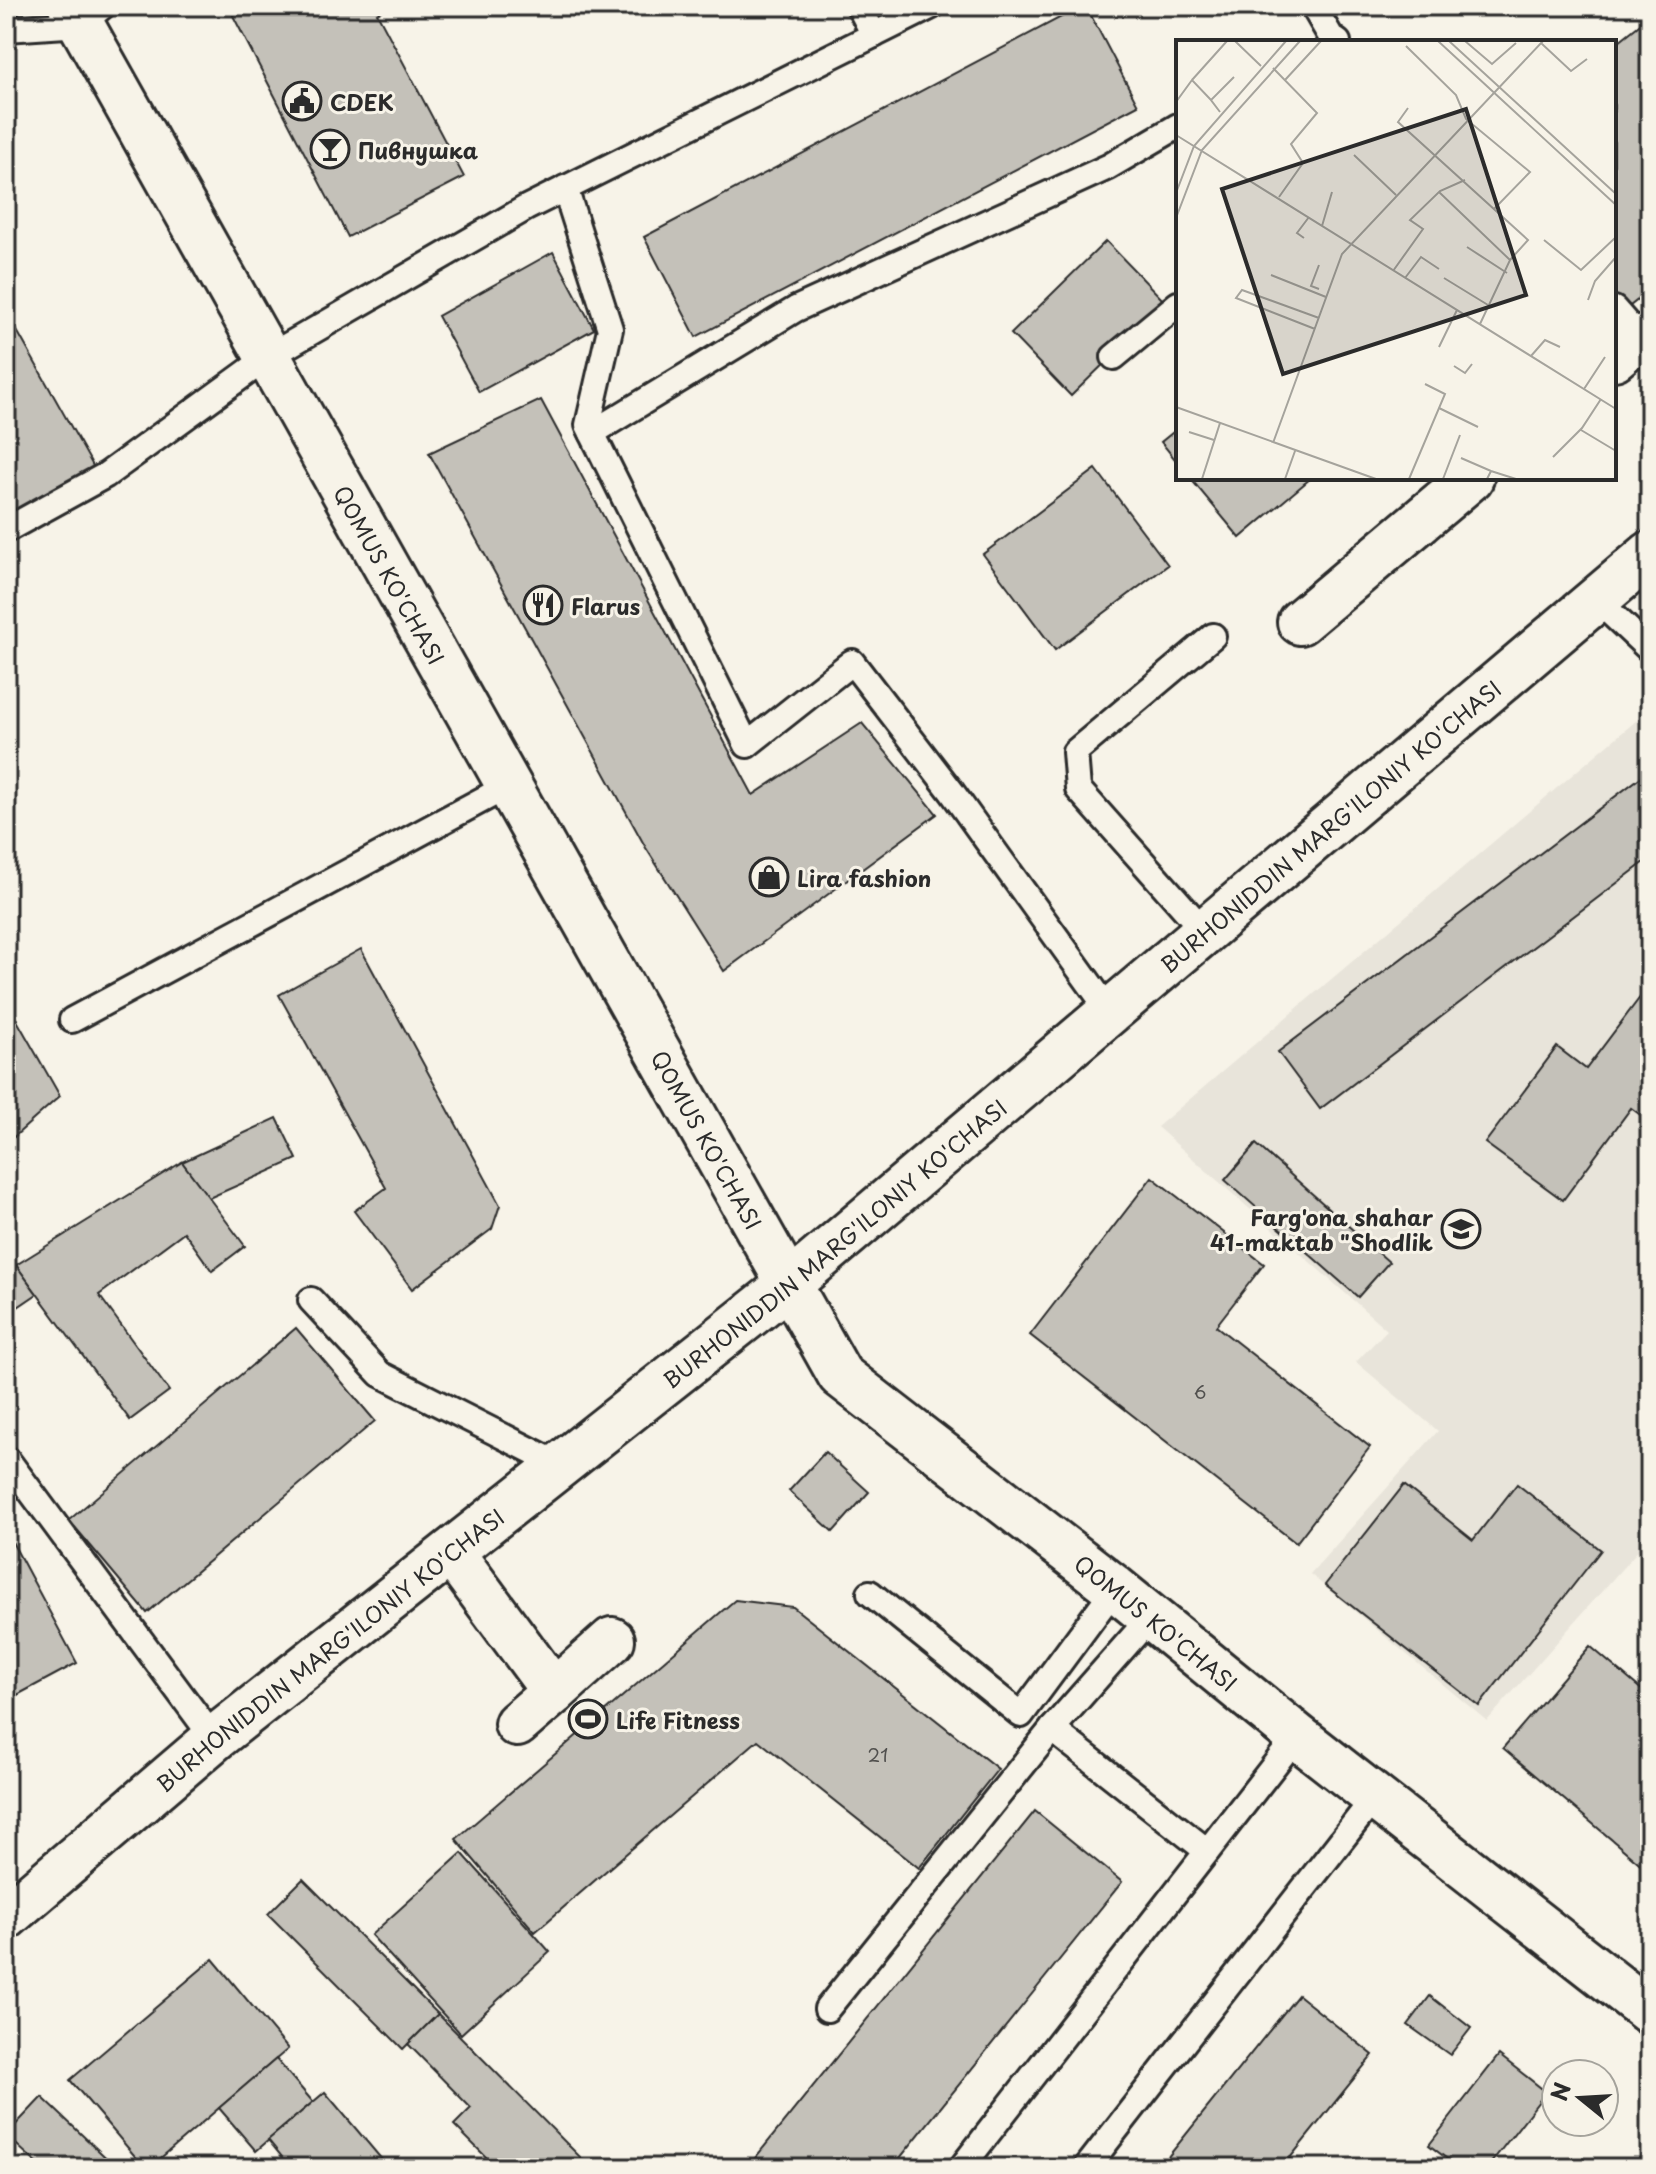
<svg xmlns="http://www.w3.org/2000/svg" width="1656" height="2174" viewBox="0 0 1656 2174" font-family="'Playpen Sans',sans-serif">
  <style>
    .built { fill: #e8e4da }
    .building { fill: #c4c1b9; stroke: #2b2b2b; stroke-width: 2 }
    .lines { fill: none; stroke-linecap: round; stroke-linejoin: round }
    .service-casing { stroke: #2b2b2b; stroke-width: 30 }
    .minor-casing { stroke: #2b2b2b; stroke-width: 50 }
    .tertiary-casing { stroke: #2b2b2b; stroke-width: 50 }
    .service { stroke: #f7f3e8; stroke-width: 24 }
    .minor { stroke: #f7f3e8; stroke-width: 44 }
    .tertiary { stroke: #f7f3e8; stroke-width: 44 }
    .labels { text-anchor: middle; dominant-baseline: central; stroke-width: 6; stroke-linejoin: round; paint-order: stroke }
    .number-label { font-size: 18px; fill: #51504e }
    .poi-label { font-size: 22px; font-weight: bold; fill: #2b2b2b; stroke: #f7f3e8; text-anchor: start }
    .street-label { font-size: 22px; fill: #2b2b2b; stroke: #f7f3e8 }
    .inset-road { fill: none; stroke: #a5a39c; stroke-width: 2 }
    .view { fill: #2b2b2b; fill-opacity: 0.15; stroke: #2b2b2b; stroke-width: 4 }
    .inset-edge { fill: none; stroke: #2b2b2b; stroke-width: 4 }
  </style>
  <rect width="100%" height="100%" fill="#f7f3e8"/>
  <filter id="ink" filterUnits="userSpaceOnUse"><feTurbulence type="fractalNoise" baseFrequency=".0125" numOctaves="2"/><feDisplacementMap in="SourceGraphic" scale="16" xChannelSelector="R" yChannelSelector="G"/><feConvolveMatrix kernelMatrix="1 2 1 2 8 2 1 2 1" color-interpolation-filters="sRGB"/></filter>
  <g filter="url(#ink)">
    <path class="built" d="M1650,709V1537L1487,1721L1310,1574L1438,1431L1356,1362L1387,1330L1157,1127Z"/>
    <g class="building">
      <path d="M228,6H390L377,13L464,177L348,237Z"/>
      <path d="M1082,6H1086L1138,105L696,337L644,237Z"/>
      <path d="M1648,18L1650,20V290L1620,314L1614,306V45Z"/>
      <path d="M1106,241L1166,303L1071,396L1011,334Z"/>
      <path d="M553,252L594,329L479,392L438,316Z"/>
      <path d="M6,311L97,473L6,525Z"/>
      <path d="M541,400L753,795L862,723L937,814L724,971L646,848L429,453Z"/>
      <path d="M1178,428V463L1161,442Z"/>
      <path d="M1096,469L1168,565L1055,650L983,554Z"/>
      <path d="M1190,478H1311L1240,538Z"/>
      <path d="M1645,774L1650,781V858L1320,1109L1278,1052Z"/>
      <path d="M361,949L500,1205L492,1229L412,1289L354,1211L386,1188L279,995Z"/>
      <path d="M1644,992L1650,996V1122L1631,1108L1563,1200L1485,1143L1557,1047L1586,1069Z"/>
      <path d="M6,1001L60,1096L6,1144Z"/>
      <path d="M277,1118L297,1159L209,1198L182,1162Z"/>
      <path d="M1256,1144L1389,1262L1358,1297L1225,1180Z"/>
      <path d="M182,1162L245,1246L212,1271L184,1232L99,1295L169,1391L130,1420L16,1265Z"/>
      <path d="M1152,1177L1264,1264L1216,1326L1370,1447L1296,1543L1030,1335Z"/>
      <path d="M16,1265L37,1294L6,1315V1270Z"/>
      <path d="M296,1328L375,1421L147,1613L69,1520Z"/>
      <path d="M825,1452L869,1492L833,1532L789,1491Z"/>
      <path d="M1517,1484L1601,1550L1479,1706L1325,1585L1404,1485L1473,1540Z"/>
      <path d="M10,1538L77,1663L6,1701V1540Z"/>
      <path d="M735,1600L793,1607L998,1769L919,1868L758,1740L535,1932L456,1839Z"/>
      <path d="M1590,1646L1650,1697V1872L1503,1748Z"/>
      <path d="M1035,1811L1122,1882L892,2168H747Z"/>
      <path d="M462,1853L550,1952L461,2034L371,1935Z"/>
      <path d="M303,1879L438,2014L403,2049L268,1914Z"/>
      <path d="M213,1959L288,2049L149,2168H145L70,2080Z"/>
      <path d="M1298,1995L1373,2055L1282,2168H1159Z"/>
      <path d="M1430,1996L1471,2028L1450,2055L1408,2025Z"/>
      <path d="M438,2014L591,2168H497L454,2125L471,2108L408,2044Z"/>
      <path d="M1499,2055L1546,2092L1487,2168H1459L1429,2145Z"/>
      <path d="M276,2059L313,2102L256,2151L219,2108Z"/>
      <path d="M325,2092L389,2168H291L268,2140Z"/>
      <path d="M42,2097L117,2168H42L6,2135Z"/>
    </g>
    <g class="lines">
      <defs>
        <g id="service">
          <path d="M859,6L874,35"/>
          <path d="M1313,6L1331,37L1338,42"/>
          <path d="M6,29L81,24L103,6"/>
          <path d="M565,188L610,329L588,425L747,745L852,662L952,792L1110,1012"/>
          <path d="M1614,309L1644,343"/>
          <path d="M1114,357L1178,304"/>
          <path d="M592,433L796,309L1108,167L1178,126"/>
          <path d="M6,530L106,475L268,357L526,208L932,6"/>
          <path d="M1597,600L1650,650"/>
          <path d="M1205,932L1078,789L1075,752L1213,636"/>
          <path d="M72,1020L508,786"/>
          <path d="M311,1300L380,1374L560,1465"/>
          <path d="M6,1458L214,1739"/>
          <path d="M870,1593L1021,1715L1115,1588"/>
          <path d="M1052,1729L1207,1851"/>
          <path d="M827,2009L1052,1729L1149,1619"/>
          <path d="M961,2168L1297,1736"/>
          <path d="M1086,2168L1375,1797"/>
        </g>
        <g id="minor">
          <path id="s1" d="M71,6L840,1375L1115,1588L1297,1736L1650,2012"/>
          <path d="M1614,358L1638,338"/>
          <path d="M1300,622L1471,478"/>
          <path d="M451,1552L554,1692L612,1640"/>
          <path d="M517,1724L554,1692"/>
        </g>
        <g id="tertiary">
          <path id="s2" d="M6,1917L214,1739L788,1285L1650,554"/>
        </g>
      </defs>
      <use href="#service" class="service-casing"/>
      <use href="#minor" class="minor-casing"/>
      <use href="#tertiary" class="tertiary-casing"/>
      <use href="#service" class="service"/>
      <use href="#minor" class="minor"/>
      <use href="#tertiary" class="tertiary"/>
    </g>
  </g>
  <defs>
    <symbol id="civic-ring" viewBox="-11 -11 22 22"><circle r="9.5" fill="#f7f3e8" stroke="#2b2b2b" stroke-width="1.5"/><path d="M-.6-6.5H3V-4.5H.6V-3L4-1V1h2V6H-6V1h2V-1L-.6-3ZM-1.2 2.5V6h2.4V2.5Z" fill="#2b2b2b"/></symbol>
    <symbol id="bar-ring" viewBox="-11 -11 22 22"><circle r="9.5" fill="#f7f3e8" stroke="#2b2b2b" stroke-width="1.5"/><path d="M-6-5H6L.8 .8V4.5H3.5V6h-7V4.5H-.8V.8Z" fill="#2b2b2b"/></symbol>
    <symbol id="restaurant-ring" viewBox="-11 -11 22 22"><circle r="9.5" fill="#f7f3e8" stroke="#2b2b2b" stroke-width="1.5"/><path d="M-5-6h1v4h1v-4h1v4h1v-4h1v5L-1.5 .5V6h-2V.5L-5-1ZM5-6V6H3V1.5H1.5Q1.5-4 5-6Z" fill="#2b2b2b"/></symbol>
    <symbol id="shop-ring" viewBox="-11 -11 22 22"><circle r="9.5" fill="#f7f3e8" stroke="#2b2b2b" stroke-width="1.5"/><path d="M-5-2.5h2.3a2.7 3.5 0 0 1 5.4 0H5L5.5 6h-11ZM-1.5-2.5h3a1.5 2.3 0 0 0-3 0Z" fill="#2b2b2b"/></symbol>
    <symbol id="school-ring" viewBox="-11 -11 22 22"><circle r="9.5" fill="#f7f3e8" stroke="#2b2b2b" stroke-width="1.5"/><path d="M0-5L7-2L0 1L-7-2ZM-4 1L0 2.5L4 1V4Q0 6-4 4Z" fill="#2b2b2b"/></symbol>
    <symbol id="stadium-ring" viewBox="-11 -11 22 22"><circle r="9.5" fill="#f7f3e8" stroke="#2b2b2b" stroke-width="1.5"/><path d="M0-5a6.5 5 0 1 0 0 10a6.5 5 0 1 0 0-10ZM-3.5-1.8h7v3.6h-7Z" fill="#2b2b2b"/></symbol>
  </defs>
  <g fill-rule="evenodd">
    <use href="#civic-ring" x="280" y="79" width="44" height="44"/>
    <use href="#bar-ring" x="308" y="127" width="44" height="44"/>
    <use href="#restaurant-ring" x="521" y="583" width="44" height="44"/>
    <use href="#shop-ring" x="747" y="855" width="44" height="44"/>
    <use href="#school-ring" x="1439" y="1207" width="44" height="44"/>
    <use href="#stadium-ring" x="566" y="1697" width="44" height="44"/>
  </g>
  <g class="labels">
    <g class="number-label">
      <text x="1200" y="1391">6</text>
      <text x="878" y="1754">21</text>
    </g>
    <g class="poi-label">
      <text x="330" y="101">CDEK</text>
      <text x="358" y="149">Пивнушка</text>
      <text x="571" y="605">Flarus</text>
      <text x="797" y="877">Lira fashion</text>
      <text x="1433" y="1216" text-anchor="end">Farg'ona shahar<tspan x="1433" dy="25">41-maktab "Shodlik</tspan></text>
      <text x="616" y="1719">Life Fitness</text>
    </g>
    <g class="street-label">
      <text stroke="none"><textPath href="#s1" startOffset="652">QOMUS KO'CHASI</textPath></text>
      <text stroke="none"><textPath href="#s2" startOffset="1716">BURHONIDDIN MARG'ILONIY KO'CHASI</textPath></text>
      <text stroke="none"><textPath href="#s1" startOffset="1300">QOMUS KO'CHASI</textPath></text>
      <text stroke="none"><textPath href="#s2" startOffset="1068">BURHONIDDIN MARG'ILONIY KO'CHASI</textPath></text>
      <text stroke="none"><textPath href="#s1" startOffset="1972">QOMUS KO'CHASI</textPath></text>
      <text stroke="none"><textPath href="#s2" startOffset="420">BURHONIDDIN MARG'ILONIY KO'CHASI</textPath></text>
    </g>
  </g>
  <g transform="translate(1176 40)">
    <rect width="440" height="440" fill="#f7f3e8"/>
    <path class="inset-road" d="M59,1L85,26M262,1L440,165M273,1L440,154M289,1L316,24L340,3M365,3L395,31L411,19M230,6L280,55L290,79L354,132L318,169M97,28L141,73L115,104L127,123L103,157M16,40L51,1M109,40L145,1M0,62L16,40L35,60M232,68L222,82L352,200L334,220L304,284M44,72L35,60L58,37M0,95L440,369M178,115L220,155M263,152L334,220M0,153L18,106L110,1M0,178L26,110L124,1M146,186L156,152M128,198L121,193L133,177M368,200L405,230L440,197M291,207L331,233M217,231L247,189L234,180L264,151L289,140M95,235L150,257M229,238L245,217L263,229M268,238L312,265M143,249L135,246L143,225M412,260L419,241L440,217M139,289L60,258L66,250L143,278M263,307L281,270M355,316L369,300L384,307M278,326L289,333L296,324M408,349L429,317M0,367L200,439M263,368L302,387M405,390L440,411M13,392L38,400M97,403L166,214L367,1M377,417L406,388L425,359M285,418L315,431M26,439L44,383M109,439L119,411M233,439L269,354L249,344M267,439L284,395M311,439L315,431L340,439"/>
    <path class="view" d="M290,69L350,255L107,334L46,149Z"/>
    <rect width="440" height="440" class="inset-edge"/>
  </g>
  <rect width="1656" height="2174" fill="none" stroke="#f7f3e8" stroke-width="32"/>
  <rect x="16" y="16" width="1624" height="2142" fill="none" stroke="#2b2b2b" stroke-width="3" filter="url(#ink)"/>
  <g transform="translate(1580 2098) rotate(288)"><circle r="38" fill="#f7f3e8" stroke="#a5a39c" stroke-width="2"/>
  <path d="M0-6L14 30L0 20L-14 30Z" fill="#2b2b2b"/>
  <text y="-12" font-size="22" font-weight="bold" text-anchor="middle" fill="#2b2b2b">N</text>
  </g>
</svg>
